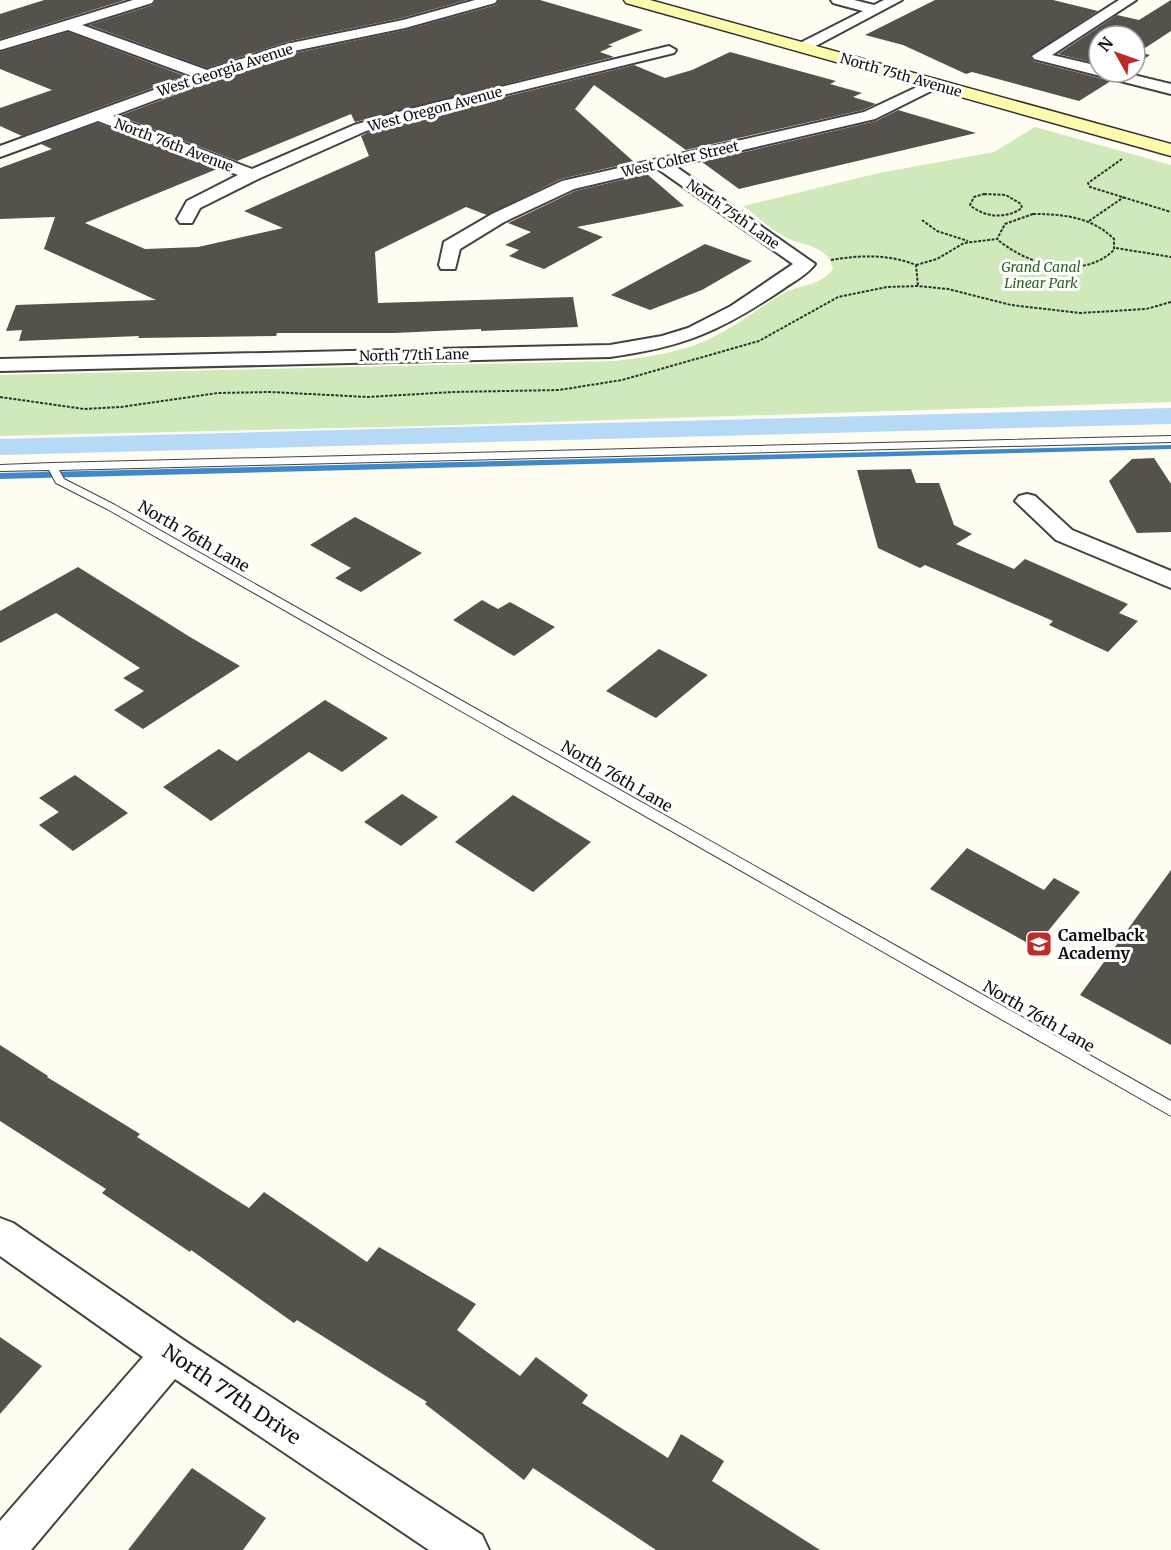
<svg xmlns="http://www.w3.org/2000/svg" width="1171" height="1550" viewBox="0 0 1171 1550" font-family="Merriweather,serif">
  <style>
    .green { fill: #cfe9bb }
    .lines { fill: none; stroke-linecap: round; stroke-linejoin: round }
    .stream { fill: #3f89cb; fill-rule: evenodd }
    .canal { fill: #b6d9f5; fill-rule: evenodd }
    .building { fill: #57514b }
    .service-casing { stroke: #424242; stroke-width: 2 }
    .minor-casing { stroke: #424242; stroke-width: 4 }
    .secondary-casing { stroke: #313131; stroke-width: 3 }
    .path { stroke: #313131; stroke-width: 2; stroke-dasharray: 3 1.5; stroke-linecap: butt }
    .service { fill: #fff; fill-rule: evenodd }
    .minor { fill: #fff; fill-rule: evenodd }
    .secondary { fill: #fdfaad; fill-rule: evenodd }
    .labels { text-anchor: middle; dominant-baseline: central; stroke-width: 6; stroke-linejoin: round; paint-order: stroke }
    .far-street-label { font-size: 14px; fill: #0f0f0f; stroke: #fff }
    .far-park-label { font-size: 14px; font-style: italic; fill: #296620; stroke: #fff }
    .street-label { font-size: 16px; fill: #0f0f0f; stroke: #fff }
    .poi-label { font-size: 16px; font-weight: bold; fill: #0f0f0f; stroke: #fff; text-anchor: start }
    .near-street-label { font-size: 20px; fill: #0f0f0f; stroke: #fff }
  </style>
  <rect width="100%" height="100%" fill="#fffdf1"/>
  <path class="green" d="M1035,127L1171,165V402L426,426L0,436V375L614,361C649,357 686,352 717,335C741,323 761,306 784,293C801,284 821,286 833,269C827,244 804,247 785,237C770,229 757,216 743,206L879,173L994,152Z"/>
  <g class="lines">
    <path class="stream" d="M1171,445V449L0,479V473Z"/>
    <path class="canal" d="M1171,408V424L0,455V439Z"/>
  </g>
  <g class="building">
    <path d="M44,0H125L0,39V14Z"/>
    <path d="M156,0H467L402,18L290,41L207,68L89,25L153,5Z"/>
    <path d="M499,0H540L643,30L608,45L613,46L600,52L614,57L355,122L351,114L237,161L119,116L252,66L295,53L405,30L496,5Z"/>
    <path d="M935,0H1053L1098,11L1030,56L1033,61L1111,81L1079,101L972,72L966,74L903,45L865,35Z"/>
    <path d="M1171,0V31L1139,52L1150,55L1135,65V36H1099V64L1058,54L1117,15L1139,20Z"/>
    <path d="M68,32L185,76L22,136L0,126V108L52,90L0,69V52Z"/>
    <path d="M730,52L836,81L830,84L862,93L853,97L876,104L863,110L686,150L594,85L575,109L634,162L561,179L487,215L466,207L375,252L378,303L573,297L578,327L481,331V329L394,333H277L276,336L138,338L139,336L19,341L22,330L6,331L16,305L156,300L44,249L55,217L0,219V168L52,149L41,144L98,123L217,169L85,223L145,249L198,247L283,228L244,211L369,156L361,136L367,133L414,119L634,65L665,78L692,70Z"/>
    <path d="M898,110L976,133L739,189L702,162L876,121Z"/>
    <path d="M647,174L684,206L577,227L603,237L544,269L509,256L519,250L505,245L531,232L508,223L575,191Z"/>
    <path d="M705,244L752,261L702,290L650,310L611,295Z"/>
    <path d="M1154,458L1171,484V532L1137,533L1109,481L1132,459Z"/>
    <path d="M911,469L916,483H939L954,525L972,534L956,544L1014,569L1025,559L1128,604L1119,613L1138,621L1108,652L1049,625L1053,621L925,565L920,568L878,548L857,470Z"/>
    <path d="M355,517L422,553L361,592L335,578L351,568L310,545Z"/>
    <path d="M78,567L190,637L240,666L143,729L114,710L144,691L123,678L140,668L56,613L0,643V611Z"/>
    <path d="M482,600L498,609L510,602L555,627L514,656L453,620Z"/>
    <path d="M659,649L708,675L656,718L606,691Z"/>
    <path d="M325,700L388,738L342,772L309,752L211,821L163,787L219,749L237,761Z"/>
    <path d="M75,775L128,813L73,851L39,825L59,812L39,798Z"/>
    <path d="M402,794L438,817L401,846L364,822Z"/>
    <path d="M513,795L591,842L533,892L455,842Z"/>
    <path d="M967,848L1044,890L1054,878L1080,892L1035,947L930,889Z"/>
    <path d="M1171,870V1045L1080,995Z"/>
    <path d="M0,1045L48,1076L47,1077L140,1134L137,1137L249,1208L264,1192L367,1262L379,1247L476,1304L457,1330L520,1376L536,1357L588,1395L582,1403L668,1458L681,1434L724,1461L712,1481L820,1550H656L533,1468L524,1480L425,1404L427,1402L297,1320L294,1323L191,1250L190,1252L102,1193L106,1189L0,1121Z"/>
    <path d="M0,1337L42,1366L0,1414Z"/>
    <path d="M192,1468L266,1518L243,1550H128Z"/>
  </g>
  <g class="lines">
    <defs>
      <path id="service" d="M1171,436V442L59,470L64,479L115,505L1171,1101V1116L107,509L56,483L49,470L0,471V465L52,463Z"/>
      <g id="minor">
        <path d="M133,0H154L152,3L82,25L207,70L291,43L403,20L475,0H497L495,3L405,28L294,51L251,64L113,116L252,169L354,125L402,111L669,46L676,50L674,53L413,117L366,131L258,179L200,208L192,223H180L177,219L187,201L238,175L98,121L0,157V146L192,76L68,30L0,50V41Z"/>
        <path d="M831,0H854L874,5L884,0H902L808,50H798L796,47L798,44L863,11L833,3Z"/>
        <path d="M1119,0H1136L1052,55L1099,66V72H1121L1171,84V94L1034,59L1032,56Z"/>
        <path d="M934,79L939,81L942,84L939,87L875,119L675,166L815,264C808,274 793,282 783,289C721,331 684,347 610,357L0,371V359L610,345L662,336L688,328L731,306L793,264L658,169L574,189L504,222L460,249L455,269H441L439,265L444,242L492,214L562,181L864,112Z"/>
        <path d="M1027,494L1035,496L1072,530L1171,571V588L1056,540L1015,501L1019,496Z"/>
        <path d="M0,1218L13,1223L185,1341L482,1535L489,1550H429L175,1379L31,1550H0V1521L143,1357L0,1256Z"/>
      </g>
      <path id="secondary" d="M624,0H650L1171,144V156L626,3Z"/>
    </defs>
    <use href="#service" class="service-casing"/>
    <use href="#minor" class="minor-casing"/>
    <use href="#secondary" class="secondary-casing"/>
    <g class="path">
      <path d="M1122,159L1088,183L1090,187L1171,212"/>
      <path d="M984,194L1006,195L1021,204L1022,208C1006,219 985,218 970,205L974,197Z"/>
      <path d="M1033,214C1063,214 1092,217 1114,239V250C1082,281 1027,265 997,239L1005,224Z"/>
      <path d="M922,220L937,231L968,241"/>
      <path d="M1089,221L1124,197"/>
      <path d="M1116,248L1171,257"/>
      <path d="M831,260C861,255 888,254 916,265L918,286"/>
      <path d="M916,265L937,259L964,243L997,239"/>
      <path d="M0,397L84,409L121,407L218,393L270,392L368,397L453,392L559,390L622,380L759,341L838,297L887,287L918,286L948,289L1011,305L1080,313L1146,309L1171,302"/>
    </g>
    <use href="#service" class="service"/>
    <use href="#minor" class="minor"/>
    <use href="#secondary" class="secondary"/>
  </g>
  <defs>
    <symbol id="school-square" viewBox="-11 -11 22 22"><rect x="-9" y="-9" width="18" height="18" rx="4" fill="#bd2c29" stroke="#fff"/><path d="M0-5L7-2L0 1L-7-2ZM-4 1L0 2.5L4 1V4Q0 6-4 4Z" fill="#fff"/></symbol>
  </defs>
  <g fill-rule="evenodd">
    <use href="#school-square" x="1024" y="929" width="30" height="30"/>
  </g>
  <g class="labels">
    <g class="far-street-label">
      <text transform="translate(225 70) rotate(-18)">West Georgia Avenue</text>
      <text transform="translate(901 75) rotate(16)">North 75th Avenue</text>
      <text transform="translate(435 109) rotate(-15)">West Oregon Avenue</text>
      <text transform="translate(174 145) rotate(21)">North 76th Avenue</text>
      <text transform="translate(680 159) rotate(-13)">West Colter Street</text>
      <text transform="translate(733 214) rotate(35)">North 75th Lane</text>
      <text transform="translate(414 355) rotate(-1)">North 77th Lane</text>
    </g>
    <g class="far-park-label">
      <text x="1041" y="267">Grand Canal<tspan x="1041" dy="16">Linear Park</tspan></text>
    </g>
    <g class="street-label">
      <text transform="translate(194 536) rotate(30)">North 76th Lane</text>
      <text transform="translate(617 776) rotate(30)">North 76th Lane</text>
      <text transform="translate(1039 1016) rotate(30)">North 76th Lane</text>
    </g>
    <g class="poi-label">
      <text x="1058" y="935">Camelback<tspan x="1058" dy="18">Academy</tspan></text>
    </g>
    <g class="near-street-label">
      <text transform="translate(232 1394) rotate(34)">North 77th Drive</text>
    </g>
  </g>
  <g transform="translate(1117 54) rotate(310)"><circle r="28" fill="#ffffff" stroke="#9f9f9f" stroke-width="1.5"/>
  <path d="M0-4.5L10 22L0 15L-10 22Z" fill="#bd2c29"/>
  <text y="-9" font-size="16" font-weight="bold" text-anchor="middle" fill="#0f0f0f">N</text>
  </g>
</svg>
